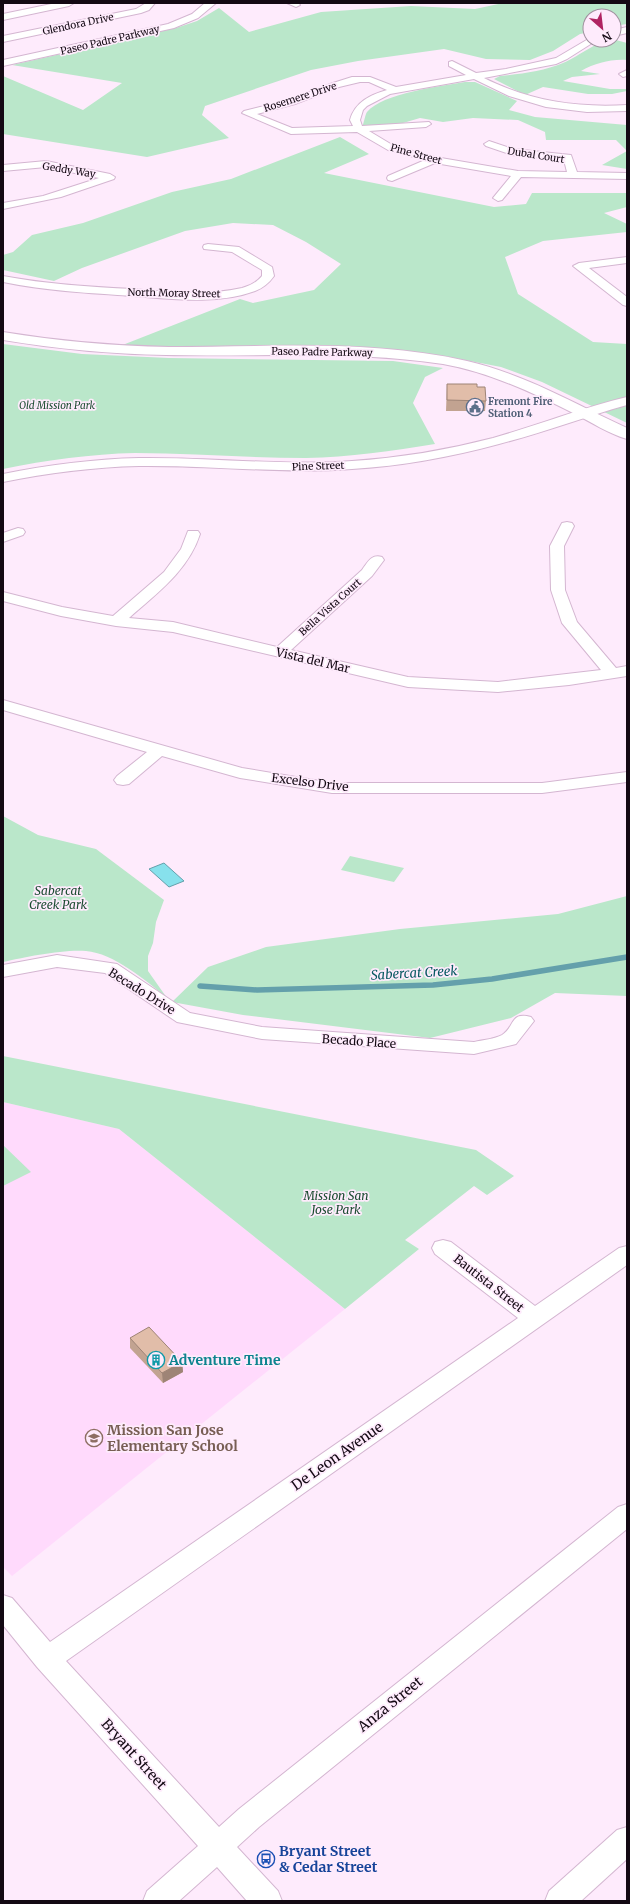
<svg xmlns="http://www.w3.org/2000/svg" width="630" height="1904" viewBox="0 0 630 1904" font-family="Merriweather,serif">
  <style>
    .built { fill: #ffdafc }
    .green { fill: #bae7ca }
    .water { fill: #87e1ec; stroke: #64a0ab }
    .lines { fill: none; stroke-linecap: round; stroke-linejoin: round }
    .stream { stroke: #64a0ab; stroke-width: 5.5 }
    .street-casing { stroke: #d4b6d1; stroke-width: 2 }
    .secondary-casing { stroke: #d4b6d1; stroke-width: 2 }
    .street { fill: #fff; fill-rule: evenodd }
    .secondary { fill: #fff; fill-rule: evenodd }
    .wall { fill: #c2a391 }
    .shaded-wall { fill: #9e8476 }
    .building { fill: #e1bda9; stroke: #9e8476 }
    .labels { text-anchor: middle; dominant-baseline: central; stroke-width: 3.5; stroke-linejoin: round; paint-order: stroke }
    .far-street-label { font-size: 10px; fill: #130913; stroke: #feebfc }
    .far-service-label { font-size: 10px; font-weight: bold; fill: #4e5e75; stroke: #feebfc; text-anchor: start }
    .far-park-label { font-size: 10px; font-style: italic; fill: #1b4c31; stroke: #feebfc }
    .street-label { font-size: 12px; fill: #130913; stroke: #feebfc }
    .park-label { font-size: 12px; font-style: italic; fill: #1b4c31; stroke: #feebfc }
    .water-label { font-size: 13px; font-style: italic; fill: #075961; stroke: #feebfc }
    .near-culture-label { font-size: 14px; font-weight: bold; fill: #0d838f; stroke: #feebfc; text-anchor: start }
    .near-education-label { font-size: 14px; font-weight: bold; fill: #785e54; stroke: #feebfc; text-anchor: start }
    .near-street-label { font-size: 14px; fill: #130913; stroke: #feebfc }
    .near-transit-label { font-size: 14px; font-weight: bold; fill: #164399; stroke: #feebfc; text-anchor: start }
  </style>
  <rect width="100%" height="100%" fill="#feebfc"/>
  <path class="built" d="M3,1102L119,1129L345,1309L12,1576L3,1567Z"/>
  <g class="green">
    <path d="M503,3H627V24L614,26V16H590V32L580,34L553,51L530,60L486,59L444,49L358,61L311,70L205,106L202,115L229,138L147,157L3,134V76L83,110L122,83L12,65L176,28L197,21L219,8L249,32L321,12L411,6L475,9Z"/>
    <path d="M616,40L627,43V60C610,59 596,63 581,71L600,74L572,77L563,81L610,89H627V91L612,94H588L543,87L525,95L494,79L500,76C521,74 544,71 563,63C582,55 594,41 616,40Z"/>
    <path d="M465,82H475L517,101L509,110L535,117L627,125V169L602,165L627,151L616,140H546L545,132L518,120L473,118L443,122L420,118L403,123L362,127C364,123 365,115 367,112C383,93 441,86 465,82Z"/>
    <path d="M340,137L369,154L324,173L494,207L526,204L532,193H626L627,207L604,213L627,224V232L543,241L505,257L518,294L593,342L627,344V423L542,382L501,367L444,356L398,351L359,349L120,346L240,299L253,303L314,290L341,264L306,242L273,225L233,223L185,231L82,268L54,281L3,270V255L13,252L32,235L83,223L172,192L231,179Z"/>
    <path d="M3,344L82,354L169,358L393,361L443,368L425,377L413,403L435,444C393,451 349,457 306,458C249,458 192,453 135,453C91,454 47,460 3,469Z"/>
    <path d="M3,816L38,835L96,849L164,900L156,922L153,943L148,956V971L167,998C147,981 113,953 86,951C64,949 25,957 3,962Z"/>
    <path d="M350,856L404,868L394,882L341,870Z"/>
    <path d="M627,896V996L555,993L511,1018L430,1038L243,1015L172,1002L208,967L266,947L400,929L558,914Z"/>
    <path d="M3,1056L476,1150L514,1176L487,1195L474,1186L405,1240L419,1249L345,1309L119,1129L3,1102Z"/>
    <path d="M3,1145L31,1172L3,1186Z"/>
  </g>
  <path class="water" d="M164,863L184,881L169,887L149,869Z"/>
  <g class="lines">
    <path class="stream" d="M200,986L257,990L433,985L492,979L627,957"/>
    <defs>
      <g id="street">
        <path d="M146,3H155L149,10L141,13L3,42V36L136,9Z"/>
        <path d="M287,3H298L300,5L296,7Z"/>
        <path d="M627,27V33L614,36V30Z"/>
        <path d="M590,38V40H597L567,59L556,64L484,78C530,101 576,108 627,105V111L587,112L546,107L509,96L474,79L390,94L367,106L363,110L360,120L362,126L429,122L431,124L426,127L369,131L394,146L435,157L518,171L567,172L564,160L512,155L486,146L484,144L489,141L513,149L571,155L577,172L627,173V179L521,177L502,200L498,201L493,198L511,176L435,163L392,181L388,180L387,178L388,176L425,160L388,150L357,132L291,134L242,113L244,111L288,100L333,83L352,77H370L396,87L466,75L449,66V62L452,61L476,73L506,69L556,58ZM360,82H369L387,90C370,95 355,102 350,120L353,126L292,128L257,114L295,104L339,87Z"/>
        <path d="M627,70V76L623,77L619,74Z"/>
        <path d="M46,161L110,174L115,177L114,179L61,197L3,209V203L43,196L99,178L46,167L3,171V165Z"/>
        <path d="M208,244L239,247L272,267L274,276C269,283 263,288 255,291C217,305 173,299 134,296C90,293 46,291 3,282V276C46,284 89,287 133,289C169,292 206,296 242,288C250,286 257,282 262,276V270L232,252L204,249L203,247L204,245Z"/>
        <path d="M627,257V263L589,268L627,297V306L623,305L573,266L579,263Z"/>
        <path d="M627,397V405C584,417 542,433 499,444C451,457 402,466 352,469C281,474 210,465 139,466C93,467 48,473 3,482V474C48,465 93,459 139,458C210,457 281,466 352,461C399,458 447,450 493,438C538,425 582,408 627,397Z"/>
        <path d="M567,522L572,523L574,526L564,546L565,590L577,622L616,668L627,666V676L569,685L498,692L408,687L173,632L116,626L61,616L3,601V592L62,607L113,616L164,572L181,549L188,531H198L200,534C188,571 157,593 129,618L173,622L277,647L362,570C368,562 371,554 382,557L384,560L372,576L291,650L408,677L498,682L601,670L562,623L551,590L550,546L562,523Z"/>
        <path d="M18,528L23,529L25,532L23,535L3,542V533Z"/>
        <path d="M3,700L242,768L332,783H542L627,772V782L542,793H332L240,778L162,756L129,784L123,785L117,784L114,780L117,776L147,752L3,710Z"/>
        <path d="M57,955L117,964L190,1013L262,1027L474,1042C482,1040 495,1039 502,1035C515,1027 510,1011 531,1017L534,1021L516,1044L474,1054L262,1039L177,1022L105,973L57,967L3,977V965Z"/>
        <path d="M443,1240L451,1242L535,1306L619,1248L627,1246V1265L66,1661L219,1827L239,1809L618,1507L627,1504V1529L259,1827L237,1847L278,1891L282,1901H247L217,1867L179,1901H143L147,1891L198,1846L37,1667L3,1625V1595L12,1598L50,1642L518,1318L435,1254L432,1248L435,1242Z"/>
        <path d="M627,1827V1859L581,1901H545L549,1891L617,1830Z"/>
      </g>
      <g id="secondary">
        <path d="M56,3H74L69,6L3,20V14Z"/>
        <path d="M205,3H216L198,18L174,28L3,66V60L168,24L192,14Z"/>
        <path d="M3,332C58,341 113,346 169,347C268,347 370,339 467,361C524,374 575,404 627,428V439C609,434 591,422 575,414C533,393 489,372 443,364C351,350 258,357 166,355C111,354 57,349 3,340Z"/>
      </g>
    </defs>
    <use href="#street" class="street-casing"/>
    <use href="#secondary" class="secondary-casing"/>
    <use href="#street" class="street"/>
    <use href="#secondary" class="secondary"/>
  </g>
  <g class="wall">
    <path d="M447,384L477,387L486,401L485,411H446Z"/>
    <path d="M130,1338L182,1362L183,1372L163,1383L130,1348Z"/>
  </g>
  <path class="shaded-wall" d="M182,1362L183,1372L163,1383L162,1373Z"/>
  <g class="building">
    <path d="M447,384H477V387H485L486,401L447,400Z"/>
    <path d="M149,1327L182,1362L162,1373L130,1338Z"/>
  </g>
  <defs>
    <symbol id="civic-ring" viewBox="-11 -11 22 22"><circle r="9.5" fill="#feebfc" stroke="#5c6f8a" stroke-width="1.5"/><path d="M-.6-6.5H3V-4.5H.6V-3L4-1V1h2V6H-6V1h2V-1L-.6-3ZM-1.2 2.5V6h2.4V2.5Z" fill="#5c6f8a"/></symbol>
    <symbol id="building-ring" viewBox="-11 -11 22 22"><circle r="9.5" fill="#feebfc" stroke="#0f9aa8" stroke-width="1.5"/><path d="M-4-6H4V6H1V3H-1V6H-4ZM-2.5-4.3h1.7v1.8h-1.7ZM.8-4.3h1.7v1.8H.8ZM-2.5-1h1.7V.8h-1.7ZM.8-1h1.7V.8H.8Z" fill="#0f9aa8"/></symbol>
    <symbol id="school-ring" viewBox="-11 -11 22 22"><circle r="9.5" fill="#feebfc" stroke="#8d6e63" stroke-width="1.5"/><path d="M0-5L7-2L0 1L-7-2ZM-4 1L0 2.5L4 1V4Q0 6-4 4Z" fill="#8d6e63"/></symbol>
    <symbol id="bus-ring" viewBox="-11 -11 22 22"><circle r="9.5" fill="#feebfc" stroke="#1a4fb4" stroke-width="1.5"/><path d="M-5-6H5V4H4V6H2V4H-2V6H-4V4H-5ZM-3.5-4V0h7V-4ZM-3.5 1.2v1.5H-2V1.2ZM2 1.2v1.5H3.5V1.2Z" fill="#1a4fb4"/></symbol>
  </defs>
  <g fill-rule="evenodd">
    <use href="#civic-ring" x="465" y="397" width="20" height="20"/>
    <use href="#building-ring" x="146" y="1350" width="20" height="20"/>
    <use href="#school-ring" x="84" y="1428" width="20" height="20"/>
    <use href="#bus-ring" x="256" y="1849" width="20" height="20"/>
  </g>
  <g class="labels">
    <g class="far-street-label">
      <text transform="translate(78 24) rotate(-12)">Glendora Drive</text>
      <text transform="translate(110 40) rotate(-13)">Paseo Padre Parkway</text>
      <text transform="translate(300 97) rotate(-18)">Rosemere Drive</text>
      <text transform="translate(416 154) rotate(15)">Pine Street</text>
      <text transform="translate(536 155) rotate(9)">Dubal Court</text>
      <text transform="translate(69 170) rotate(9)">Geddy Way</text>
      <text transform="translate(174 293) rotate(1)">North Moray Street</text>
      <text transform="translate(322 352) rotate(1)">Paseo Padre Parkway</text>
      <text transform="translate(318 466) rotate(-2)">Pine Street</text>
      <text transform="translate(330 607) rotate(-42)">Bella Vista Court</text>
    </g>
    <g class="far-service-label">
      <text x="488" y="401">Fremont Fire<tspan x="488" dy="12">Station 4</tspan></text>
    </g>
    <g class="far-park-label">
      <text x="57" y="405">Old Mission Park</text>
    </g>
    <g class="street-label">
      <text transform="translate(313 660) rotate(13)">Vista del Mar</text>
      <text transform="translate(310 782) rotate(7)">Excelso Drive</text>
      <text transform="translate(142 991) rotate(32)">Becado Drive</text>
      <text transform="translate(359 1041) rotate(4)">Becado Place</text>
      <text transform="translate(489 1283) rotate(38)">Bautista Street</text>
    </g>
    <g class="park-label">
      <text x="58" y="890">Sabercat<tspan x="58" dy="14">Creek Park</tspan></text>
      <text x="336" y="1195">Mission San<tspan x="336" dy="14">Jose Park</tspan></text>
    </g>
    <g class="water-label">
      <text transform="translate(414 973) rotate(-3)">Sabercat Creek</text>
    </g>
    <g class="near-culture-label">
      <text x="169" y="1360">Adventure Time</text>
    </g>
    <g class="near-education-label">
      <text x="107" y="1430">Mission San Jose<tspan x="107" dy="16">Elementary School</tspan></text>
    </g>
    <g class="near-street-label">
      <text transform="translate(337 1456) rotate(-35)">De Leon Avenue</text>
      <text transform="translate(390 1704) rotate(-39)">Anza Street</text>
      <text transform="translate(134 1754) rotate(48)">Bryant Street</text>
    </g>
    <g class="near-transit-label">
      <text x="279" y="1851">Bryant Street<tspan x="279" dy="16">&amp; Cedar Street</tspan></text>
    </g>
  </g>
  <rect width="630" height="1904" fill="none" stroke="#130913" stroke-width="8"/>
  <g transform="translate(602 28) rotate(152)"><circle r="19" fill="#feebfc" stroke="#a0919f"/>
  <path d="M0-3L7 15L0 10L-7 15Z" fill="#b02462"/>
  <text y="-6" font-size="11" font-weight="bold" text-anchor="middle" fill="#130913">N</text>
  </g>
</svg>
